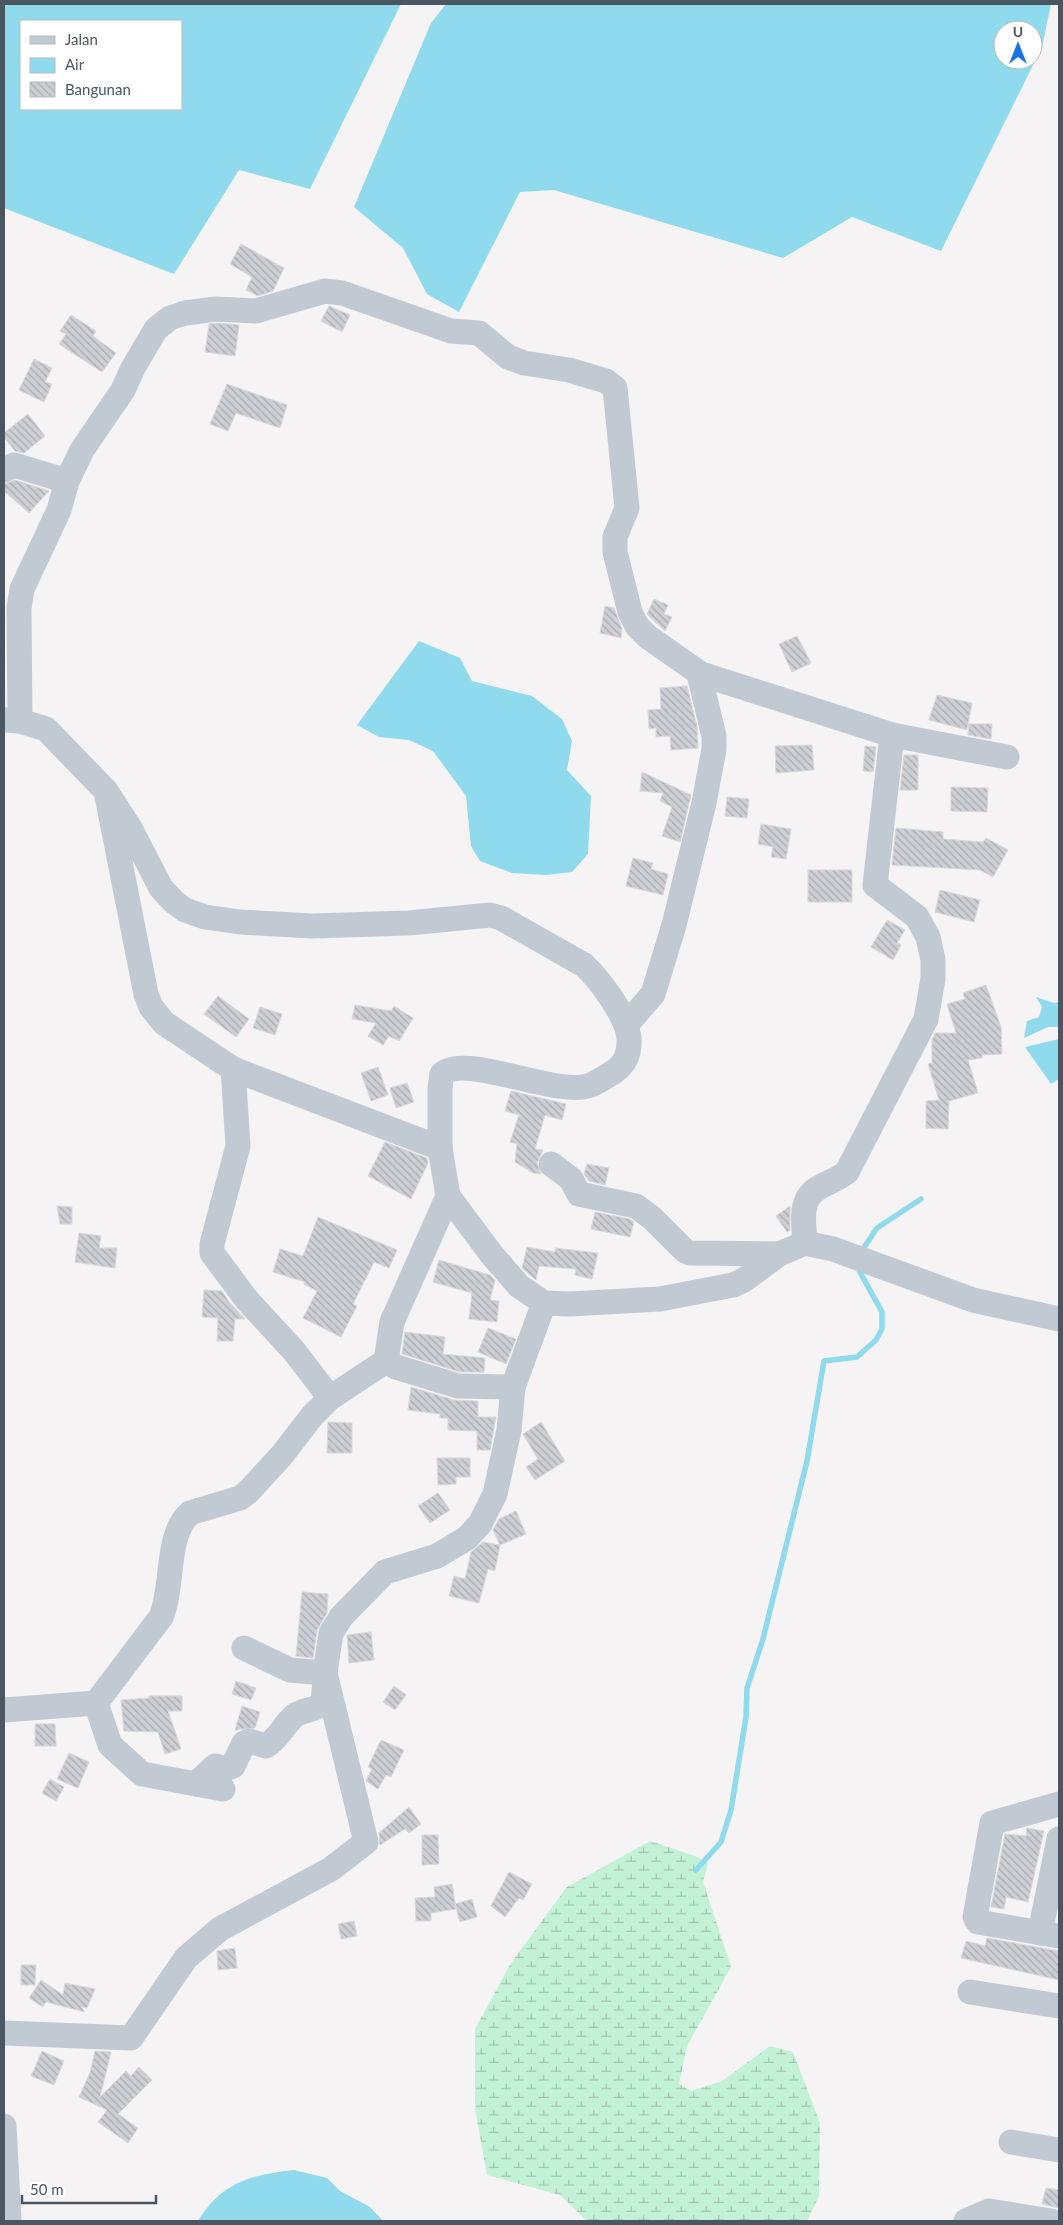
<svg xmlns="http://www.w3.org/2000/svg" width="1063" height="2225" viewBox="0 0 1063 2225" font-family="Lato,sans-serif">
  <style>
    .wetland { fill: url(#wetland-marsh) }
    .water { fill: #90daee; fill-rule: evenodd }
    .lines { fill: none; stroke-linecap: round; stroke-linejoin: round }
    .stream { stroke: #90daee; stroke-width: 5.5 }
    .building { fill: url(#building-back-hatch); stroke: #d7d9de }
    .minor { stroke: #c1cad2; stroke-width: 25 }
  </style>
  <defs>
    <pattern id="wetland-marsh" width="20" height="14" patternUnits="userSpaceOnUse" patternTransform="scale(1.25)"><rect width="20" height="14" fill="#c3f1d5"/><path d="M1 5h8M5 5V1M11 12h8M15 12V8" fill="none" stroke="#a0c6b0"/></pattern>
    <pattern id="building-back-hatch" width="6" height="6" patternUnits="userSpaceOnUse" patternTransform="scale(1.25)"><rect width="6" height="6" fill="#cdcfd5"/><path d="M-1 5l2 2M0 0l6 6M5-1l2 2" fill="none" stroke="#a8abb0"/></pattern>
  </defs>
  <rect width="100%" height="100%" fill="#f5f3f3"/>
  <path class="wetland" d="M650,1841L695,1856L708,1863L703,1882L731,1967L687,2046L679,2084L691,2091L722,2081L770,2046L793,2052L820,2123L819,2196L807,2221H587L560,2195L487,2175L475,2109V2029L511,1963L567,1887Z"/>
  <g class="water">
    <path d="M4,4H401L310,189L239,170L174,274L4,208ZM21,21H181V109H21Z"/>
    <path d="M446,4H1051L1042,47L941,251L852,217L783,258L554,190L520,192L459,312L427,294L403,248L354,207L431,23ZM1003,30H1033V60H1003Z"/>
    <path d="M419,641L460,658L472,681L532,696L562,719L572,741L567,770L591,796L588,854L572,872L546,875L512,873L480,861L471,846L466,796L433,751L409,740L379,737L357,725Z"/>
    <path d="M1036,997L1054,1003L1059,1002V1027H1048L1024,1038L1027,1021L1039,1017L1042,1007Z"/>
    <path d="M1059,1039V1079L1051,1084L1025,1047Z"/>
    <path d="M294,2170L327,2178L340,2191L370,2207L383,2221H198C222,2182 250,2175 294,2170Z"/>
  </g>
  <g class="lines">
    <g class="stream">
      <path d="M861,1252L877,1228L921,1199"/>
      <path d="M696,1870L721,1842L731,1810L746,1717L747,1688L763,1639L807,1461L824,1361L857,1357L876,1340L882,1329V1312L856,1265"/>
    </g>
  </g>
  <g class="building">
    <path d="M241,244L284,268L273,291L258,296L246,290L252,277L230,264Z"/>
    <path d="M329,306L350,315L342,332L321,321Z"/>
    <path d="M71,315L96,331L93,336L116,353L102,372L59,344L66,334L60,331Z"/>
    <path d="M217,323L239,325L235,356L205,352L209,324Z"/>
    <path d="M34,359L52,368L45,382L52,384L44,402L19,390Z"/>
    <path d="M227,384L287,405L280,428L236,413L228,431L210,424Z"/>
    <path d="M28,414L45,436L24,453L15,451L4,437V433Z"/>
    <path d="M15,480L49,491L29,513L4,491V484Z"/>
    <path d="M654,599L668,605L664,614L672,617L665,631L647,614Z"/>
    <path d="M605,606L614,608L622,629L621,638L600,633Z"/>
    <path d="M797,636L811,663L792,672L779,644Z"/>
    <path d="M687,686L697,727L698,748L671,750L670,736L656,737V728L649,729L648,710L661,709L660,688Z"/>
    <path d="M937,695L972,703L967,730L929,720Z"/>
    <path d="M969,724H992L991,739L968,735Z"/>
    <path d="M812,745L814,770L776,773L775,746Z"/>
    <path d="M865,746L876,747L873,772L863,771Z"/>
    <path d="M904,755H918V790H900Z"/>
    <path d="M642,772L691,795L680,842L662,836L672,807L660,801L663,793L640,791Z"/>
    <path d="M951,787L988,788L987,812L951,811Z"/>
    <path d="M727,797L749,799L747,818L725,816Z"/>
    <path d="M761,824L791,829L786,859L771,857L773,847L758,844Z"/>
    <path d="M896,828L943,832V839L983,842L986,838L1008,850L993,877L980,870L892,865Z"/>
    <path d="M633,858L653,863L651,869L668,874L663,895L626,886Z"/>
    <rect x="808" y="870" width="44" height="32"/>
    <path d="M940,890L980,900L974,922L935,912Z"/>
    <path d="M887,920L905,930L897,943L901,945L893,960L871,947Z"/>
    <path d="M986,985L1001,1027L1002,1054L982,1055V1058L968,1060L978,1093L949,1101L948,1129L926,1128V1101L939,1100L928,1064L932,1063V1040L935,1033H956L947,1004L965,999L963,993Z"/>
    <path d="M218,996L249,1019L236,1037L204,1014Z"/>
    <path d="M355,1005L391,1011L394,1006L413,1018L399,1041L389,1036L383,1045L368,1036L376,1023L352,1019Z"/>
    <path d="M260,1007L282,1014L275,1035L253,1028Z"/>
    <path d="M378,1067L388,1095L371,1101L361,1073Z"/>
    <path d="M407,1083L414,1102L396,1108L390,1088Z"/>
    <path d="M511,1091L566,1104L562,1120L545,1115L535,1149L543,1150L537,1163L541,1174L533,1173L515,1162L517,1144L510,1142L519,1115L505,1111Z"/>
    <path d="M385,1142L427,1158L428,1163L411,1199L368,1176Z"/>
    <path d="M587,1164L609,1168L605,1185L589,1181L584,1174Z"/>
    <path d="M57,1206L72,1207V1224H60Z"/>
    <path d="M790,1206V1230L787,1232L776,1216Z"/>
    <path d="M595,1212L630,1219L634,1222L630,1237L591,1229Z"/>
    <path d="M318,1217L397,1250L389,1268L374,1262L353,1304L357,1306L341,1337L303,1318L317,1291L304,1284L305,1282L273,1272L280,1249L303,1256Z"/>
    <path d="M79,1233L101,1236L99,1248H117L115,1268L75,1262Z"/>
    <path d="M527,1247L555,1252V1248L598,1253L592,1279L575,1275L576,1269L539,1266L536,1280L522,1268Z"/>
    <path d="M439,1260L490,1275L495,1280L490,1300L499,1301L497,1322L469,1319L472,1293L433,1282Z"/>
    <path d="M204,1290L222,1291L229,1302L245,1319H235L233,1341H217L218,1318L202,1317Z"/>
    <path d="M488,1328L516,1339L506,1364L478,1352Z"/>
    <path d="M405,1332L445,1337L443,1354L485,1358L484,1372H460L402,1354Z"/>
    <path d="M411,1387L454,1400L478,1401V1417H496L490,1450H477V1431L448,1430V1418H440V1414L408,1410Z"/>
    <path d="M328,1422L352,1423V1453H327Z"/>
    <path d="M541,1422L565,1461L535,1480L526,1467L538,1459L523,1434Z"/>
    <path d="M437,1458H470V1477H456V1484L438,1485Z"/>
    <path d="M438,1493L450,1510L430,1523L418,1506Z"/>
    <path d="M516,1511L526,1534L500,1545L493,1530L499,1519Z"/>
    <path d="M483,1542L500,1545L495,1571L488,1569L479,1603L449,1596L454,1576L465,1579L471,1552Z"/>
    <path d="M302,1592L328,1594L327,1613L317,1630L313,1658L296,1656Z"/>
    <path d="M371,1632L374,1660L349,1663L347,1635Z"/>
    <path d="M236,1681L256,1688L251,1700L232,1694Z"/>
    <path d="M394,1686L406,1695L395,1710L383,1702Z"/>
    <path d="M149,1696H182V1711H168L181,1749L165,1754L158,1732L124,1731L121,1700L149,1698Z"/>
    <path d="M242,1706L260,1712L255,1728L235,1730Z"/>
    <path d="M35,1724H55L56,1746H35Z"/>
    <path d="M381,1740L404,1750L391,1777L386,1775L378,1789L366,1781L372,1769L368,1767Z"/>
    <path d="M69,1753L89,1762L78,1788L57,1779Z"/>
    <path d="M50,1779L64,1787L56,1801L42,1793Z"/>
    <path d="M409,1807L421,1824L409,1833L405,1829L380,1845L379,1833Z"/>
    <path d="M1027,1828L1044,1831L1028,1902L1006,1897L1004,1909L991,1907L1005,1834L1026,1836Z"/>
    <path d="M422,1835H438L439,1864L422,1865Z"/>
    <path d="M509,1872L532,1884L523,1900L519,1898L505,1917L491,1906Z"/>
    <path d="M452,1884L456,1909L431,1913V1921H416L415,1898L435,1897L434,1887Z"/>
    <path d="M472,1899L477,1917L460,1922L455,1904Z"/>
    <path d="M354,1921L357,1936L341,1939L338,1924Z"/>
    <path d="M987,1938L1059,1951V1980L961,1958L966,1941L985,1946Z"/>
    <path d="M235,1948L237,1968L218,1970L217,1951Z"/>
    <path d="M21,1965H36L35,1985H21Z"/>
    <path d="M41,1980L63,1995L65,1983L95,1989L87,2008L81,2007L85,2012L46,2002L43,2007L29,1998Z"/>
    <path d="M42,2051L64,2061L54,2085L31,2076Z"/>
    <path d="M95,2051L111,2052L100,2097L126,2071L131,2076L139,2067L152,2080L118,2114L138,2128L128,2143L98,2122L107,2110L79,2097L90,2073Z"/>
    <path d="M1046,2188L1059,2190V2208L1042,2204Z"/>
  </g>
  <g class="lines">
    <g class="minor">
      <path d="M4,470L14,465L67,481"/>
      <path d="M5,720L20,721L46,729L106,791L146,994L151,1007L164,1023L233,1069L440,1148"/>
      <path d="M20,721L19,608L22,589L59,510L67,481L82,450L123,390L133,368L156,329L170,318L185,313L216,309L256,311L325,291L342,293L451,331L479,333L508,357L524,363L569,370L606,381L615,388L627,508L615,537V552L630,612L637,626L648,637L701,674L892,735L1007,757"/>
      <path d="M627,1024L653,994L674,925L704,803L714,749V736L699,674"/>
      <path d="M233,1069L238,1146L212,1244V1253L247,1300L294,1351L330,1398"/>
      <path d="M551,1164L571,1179L579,1194L636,1206L652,1218L685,1251L690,1253L779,1254"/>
      <path d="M448,1196L492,1255L519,1286L544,1303L570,1304L660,1299L733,1285L744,1280L779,1254L805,1243L833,1249L973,1300L1059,1319"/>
      <path d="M805,1243C804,1223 798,1198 820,1187C829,1182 838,1179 847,1172L926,1019L933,979V960L928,937L917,917L875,885L892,735"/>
      <path d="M386,1361L396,1367L458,1386L513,1387"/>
      <path d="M244,1648L290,1670L325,1673L331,1633L341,1617L385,1572L437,1556L467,1538L480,1524L495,1494L509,1430L513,1387L544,1303"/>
      <path d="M96,1703L110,1745L142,1774L223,1789"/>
      <path d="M4,1710L96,1703L161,1617C174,1587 165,1535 190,1513L240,1498L248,1492L282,1455L312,1416L330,1398L386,1361L392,1322L448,1196L440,1148V1088L442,1074C465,1053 554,1096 588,1086C597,1083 606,1077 615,1071C626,1063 630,1052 629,1038C627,1016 600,980 584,965L501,918L490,915L409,923L312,926L240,922L205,917L185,910L174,902L161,888L130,828L106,791"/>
      <path d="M196,1784L215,1766L225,1769L233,1766L244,1743L249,1741L266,1746C278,1739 284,1725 294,1716C303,1709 315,1711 323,1703L325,1679"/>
      <path d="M1059,1804L992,1823L975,1917L978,1922L1059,1936"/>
      <path d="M1040,1933L1059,1839"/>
      <path d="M970,1992L1059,2006"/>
      <path d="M4,2033L131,2038L186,1958L220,1929L331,1869L366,1842L325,1673"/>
      <path d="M4,2126L9,2221"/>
      <path d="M1011,2142L1059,2150"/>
      <path d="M966,2221L989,2211L1051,2221"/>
    </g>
  </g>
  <rect width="1063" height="2225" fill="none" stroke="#4a5661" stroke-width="10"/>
  <rect x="20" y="20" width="162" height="90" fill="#ffffff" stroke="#b7bbc0"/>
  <rect x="30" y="36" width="25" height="8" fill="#c1cad2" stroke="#b7bbc0"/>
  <text x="65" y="45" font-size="15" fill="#4a5661">Jalan</text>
  <rect x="30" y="58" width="25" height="15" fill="#90daee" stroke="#b7bbc0"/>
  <text x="65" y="70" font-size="15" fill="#4a5661">Air</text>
  <rect x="30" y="82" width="25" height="15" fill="url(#building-back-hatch)" stroke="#b7bbc0"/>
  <text x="65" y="95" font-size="15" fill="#4a5661">Bangunan</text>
  <g transform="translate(1018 45)"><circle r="24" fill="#ffffff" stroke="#b7bbc0"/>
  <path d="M0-4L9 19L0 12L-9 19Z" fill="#1a73e8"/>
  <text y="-8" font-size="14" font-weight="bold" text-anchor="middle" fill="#4a5661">U</text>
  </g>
  <path d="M22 2195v8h134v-8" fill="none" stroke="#4a5661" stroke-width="2.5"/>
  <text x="30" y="2195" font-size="15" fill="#4a5661" stroke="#ffffff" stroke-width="4" paint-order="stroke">50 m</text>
</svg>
